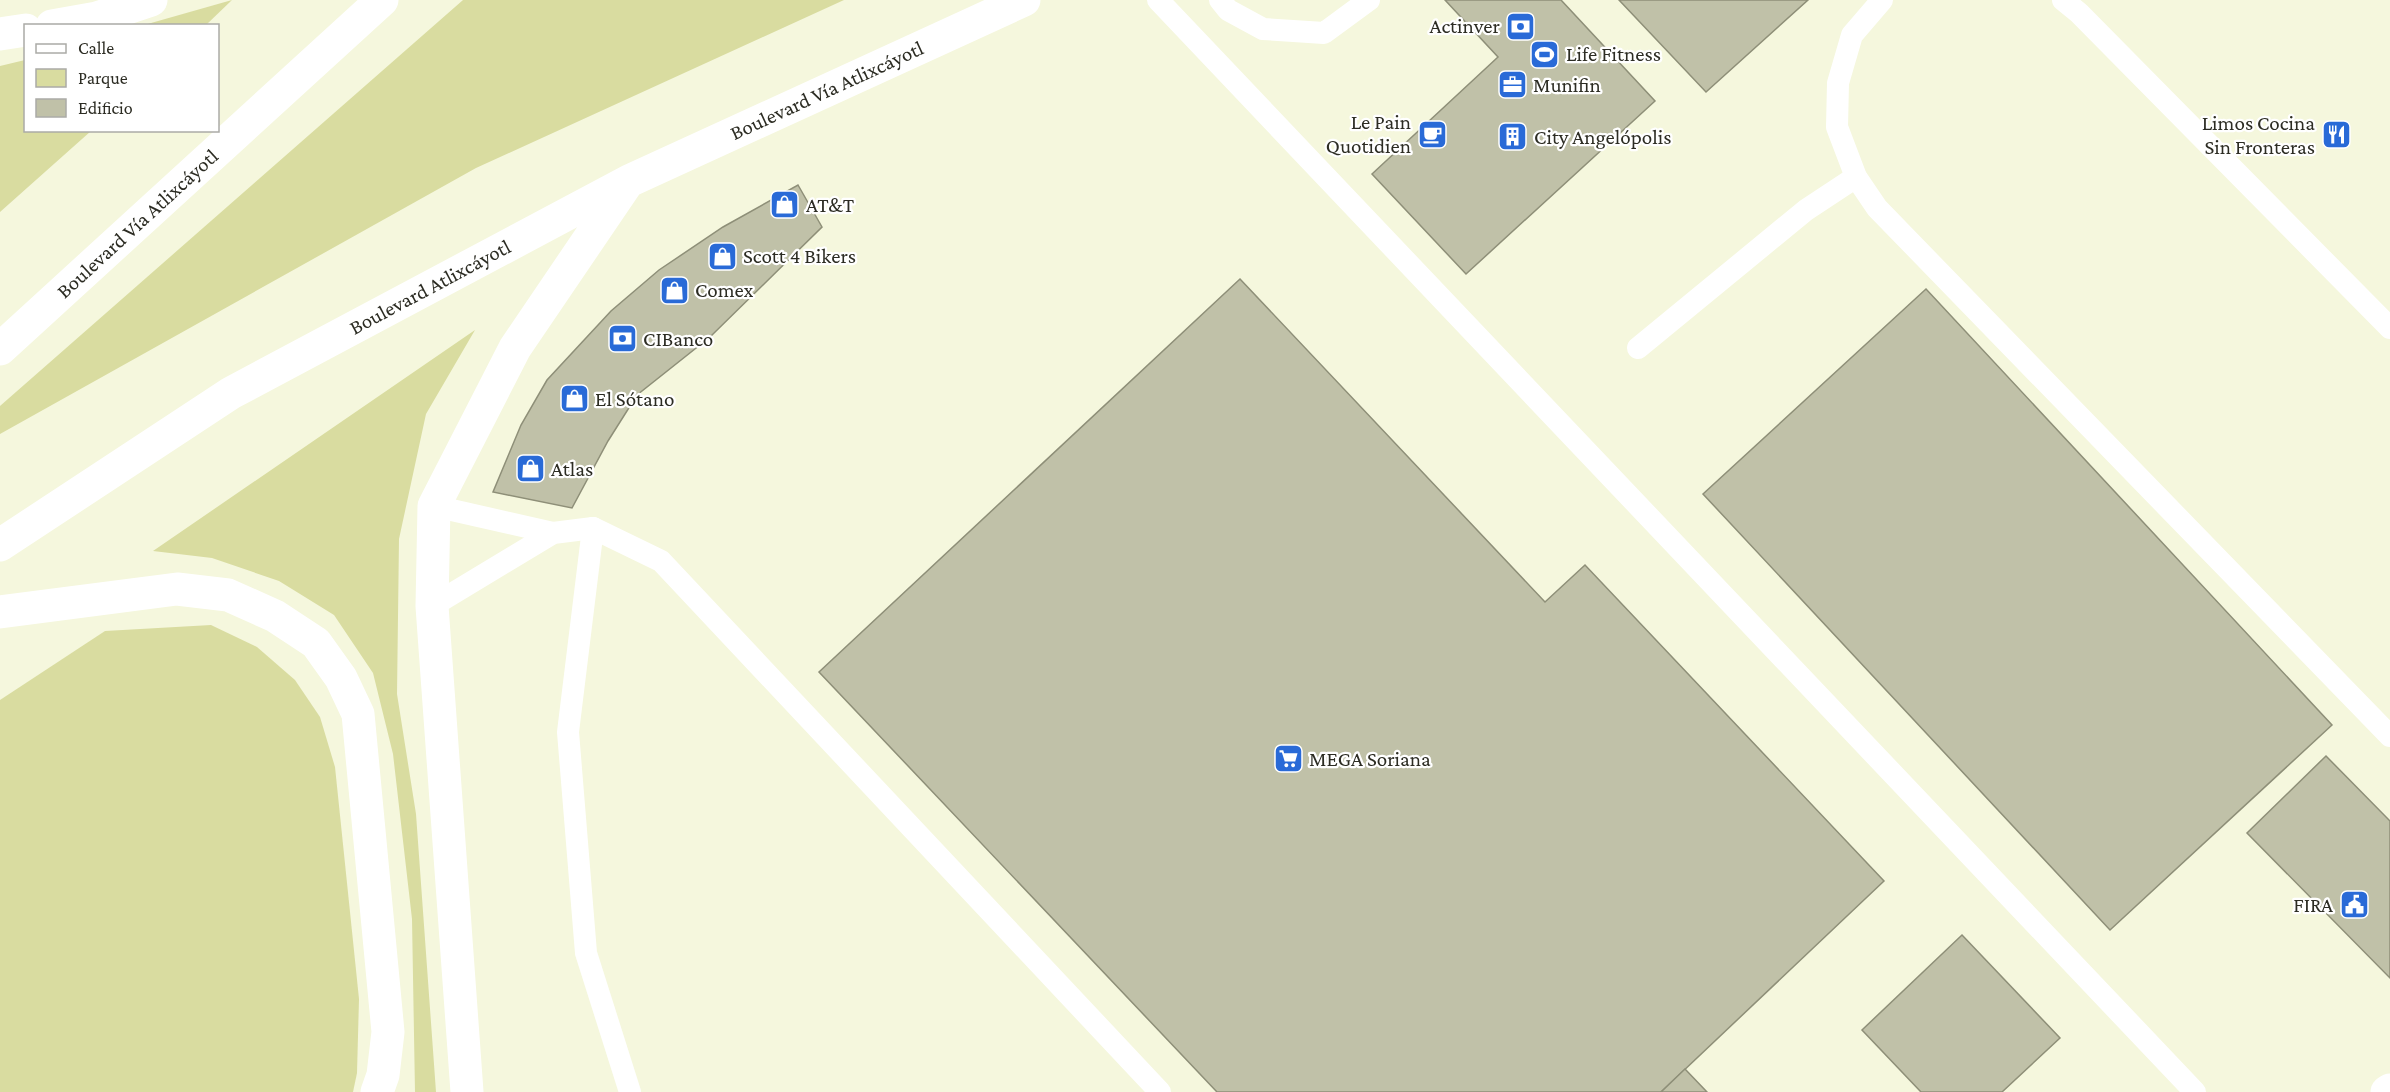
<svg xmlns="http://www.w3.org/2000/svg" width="2390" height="1092" viewBox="0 0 2390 1092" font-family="'Crimson Pro',serif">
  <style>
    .green { fill: #d9dca0 }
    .building { fill: #c0c1a8; stroke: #8e8f78; stroke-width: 1.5 }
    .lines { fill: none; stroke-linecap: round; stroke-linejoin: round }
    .lane { stroke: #fff; stroke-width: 22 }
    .secondary { stroke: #fff; stroke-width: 33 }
    .labels { text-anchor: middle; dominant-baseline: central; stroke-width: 4.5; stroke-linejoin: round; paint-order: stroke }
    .poi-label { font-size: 21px; fill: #2c2c23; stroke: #fff; text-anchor: start }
    .street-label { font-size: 21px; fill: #2c2c23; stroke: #fff }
  </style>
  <rect width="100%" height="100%" fill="#f5f7dd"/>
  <g class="green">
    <path d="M232,0L206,25H144Z"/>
    <path d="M463,0H844L476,168L0,434V406Z"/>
    <path d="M25,60L26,130L91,131L0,212V66Z"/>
    <path d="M475,330L426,414L399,539L397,694L416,814L436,1092H415L412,919L393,754L373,673L334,615L279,581L212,558L153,551Z"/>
    <path d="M211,625L257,647L295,680L320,717L335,767L359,999L357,1073L353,1092H0V700L105,631Z"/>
  </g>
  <g class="building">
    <path d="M1445,0H1561L1655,101L1466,274L1372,174L1498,57Z"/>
    <path d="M1619,0H1808L1706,92Z"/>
    <path d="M798,185L822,227L710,337L637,395L608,441L572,508L493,492L521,425L547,380L611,311L659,270L723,227Z"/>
    <path d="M1240,279L1545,602L1585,565L1884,881L1661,1092H1217L819,672Z"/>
    <path d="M1926,289L2332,725L2110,930L1703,494Z"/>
    <path d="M2326,756L2390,821V978L2247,833Z"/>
    <path d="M1962,935L2060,1038L2002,1092H1921L1862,1030Z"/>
    <path d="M1685,1069L1707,1092H1661Z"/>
  </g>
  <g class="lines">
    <g class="lane">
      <path d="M1158,0L2195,1092"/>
      <path d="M1220,0L1228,10L1263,29L1324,33L1369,0"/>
      <path d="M1882,0L1852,35L1838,83L1837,127L1856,177L1877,208L2390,736"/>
      <path d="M2063,0L2079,13L2390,328"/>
      <path d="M1638,348L1806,210L1856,177"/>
      <path d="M434,506L553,533"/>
      <path d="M593,528L568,732L586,953L630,1092"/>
      <path d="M432,606L553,533L593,528L661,561L1160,1092"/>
    </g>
    <g class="secondary">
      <path d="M52,26L97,18L151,0"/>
      <path d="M0,34L26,30"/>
      <path id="s1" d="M0,349L382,0"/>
      <path id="s2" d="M0,545L231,393L629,181L1024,0"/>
      <path d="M0,612L177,589L228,595L275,616L316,643L341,678L358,714L388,1032L383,1075L377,1092"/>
      <path d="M467,1092L432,606L434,506L515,348L625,186"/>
      <path d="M2387,1092L2390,1090"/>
    </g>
  </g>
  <defs>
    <symbol id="bank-square" viewBox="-11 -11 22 22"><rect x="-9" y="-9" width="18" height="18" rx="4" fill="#296ad7" stroke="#fff"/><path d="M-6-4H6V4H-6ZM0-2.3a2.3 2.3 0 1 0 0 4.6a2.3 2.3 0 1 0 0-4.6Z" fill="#fff"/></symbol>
    <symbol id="stadium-square" viewBox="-11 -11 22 22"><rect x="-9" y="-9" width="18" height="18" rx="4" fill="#296ad7" stroke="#fff"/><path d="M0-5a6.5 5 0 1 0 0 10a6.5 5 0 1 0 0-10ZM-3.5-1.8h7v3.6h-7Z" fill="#fff"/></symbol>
    <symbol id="office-square" viewBox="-11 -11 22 22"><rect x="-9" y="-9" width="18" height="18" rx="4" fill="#296ad7" stroke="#fff"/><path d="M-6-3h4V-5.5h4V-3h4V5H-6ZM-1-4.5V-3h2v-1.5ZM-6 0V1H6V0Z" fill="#fff"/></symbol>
    <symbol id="cafe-square" viewBox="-11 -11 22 22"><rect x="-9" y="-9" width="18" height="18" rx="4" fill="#296ad7" stroke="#fff"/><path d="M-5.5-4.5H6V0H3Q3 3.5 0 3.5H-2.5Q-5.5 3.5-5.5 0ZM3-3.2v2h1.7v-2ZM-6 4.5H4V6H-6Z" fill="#fff"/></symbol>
    <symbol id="restaurant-square" viewBox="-11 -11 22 22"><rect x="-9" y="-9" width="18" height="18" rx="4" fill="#296ad7" stroke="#fff"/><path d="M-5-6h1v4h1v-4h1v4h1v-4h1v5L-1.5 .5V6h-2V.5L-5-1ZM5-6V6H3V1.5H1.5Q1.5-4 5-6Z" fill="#fff"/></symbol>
    <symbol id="building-square" viewBox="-11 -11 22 22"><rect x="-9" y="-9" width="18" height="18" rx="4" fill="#296ad7" stroke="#fff"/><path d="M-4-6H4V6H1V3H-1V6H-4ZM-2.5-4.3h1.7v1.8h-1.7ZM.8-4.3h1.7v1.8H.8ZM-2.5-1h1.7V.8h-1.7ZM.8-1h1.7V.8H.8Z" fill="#fff"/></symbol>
    <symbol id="shop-square" viewBox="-11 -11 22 22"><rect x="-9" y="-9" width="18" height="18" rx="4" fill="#296ad7" stroke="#fff"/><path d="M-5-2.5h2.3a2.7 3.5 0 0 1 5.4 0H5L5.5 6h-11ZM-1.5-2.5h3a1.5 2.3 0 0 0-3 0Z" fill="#fff"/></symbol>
    <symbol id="supermarket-square" viewBox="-11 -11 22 22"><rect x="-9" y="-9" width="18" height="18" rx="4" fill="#296ad7" stroke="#fff"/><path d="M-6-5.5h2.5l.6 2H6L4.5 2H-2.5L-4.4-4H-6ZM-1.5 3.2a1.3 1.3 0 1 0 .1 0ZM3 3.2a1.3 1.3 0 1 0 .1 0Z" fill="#fff"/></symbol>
    <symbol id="civic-square" viewBox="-11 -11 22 22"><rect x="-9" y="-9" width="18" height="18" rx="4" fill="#296ad7" stroke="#fff"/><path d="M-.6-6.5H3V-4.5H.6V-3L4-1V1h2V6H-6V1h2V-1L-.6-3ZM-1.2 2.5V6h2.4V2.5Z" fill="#fff"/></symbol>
  </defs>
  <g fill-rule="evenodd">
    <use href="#bank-square" x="1504" y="10" width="33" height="33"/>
    <use href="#stadium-square" x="1528" y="38" width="33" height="33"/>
    <use href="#office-square" x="1496" y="68" width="33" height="33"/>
    <use href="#cafe-square" x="1416" y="118" width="33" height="33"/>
    <use href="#restaurant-square" x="2320" y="118" width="33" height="33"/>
    <use href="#building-square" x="1496" y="120" width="33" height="33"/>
    <use href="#shop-square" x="768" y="188" width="33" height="33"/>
    <use href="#shop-square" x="706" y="240" width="33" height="33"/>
    <use href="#shop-square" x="658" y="274" width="33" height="33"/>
    <use href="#bank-square" x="606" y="322" width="33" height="33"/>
    <use href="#shop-square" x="558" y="382" width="33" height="33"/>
    <use href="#shop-square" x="514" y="452" width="33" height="33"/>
    <use href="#supermarket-square" x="1272" y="742" width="33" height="33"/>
    <use href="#civic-square" x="2338" y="888" width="33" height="33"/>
  </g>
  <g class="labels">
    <g class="poi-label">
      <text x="1500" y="26" text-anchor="end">Actinver</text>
      <text x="1566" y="54">Life Fitness</text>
      <text x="1533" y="85">Munifin</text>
      <text x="1411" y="122" text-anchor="end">Le Pain<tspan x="1411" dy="24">Quotidien</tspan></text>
      <text x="2315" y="123" text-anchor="end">Limos Cocina<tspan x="2315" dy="24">Sin Fronteras</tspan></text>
      <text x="1534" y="137">City Angelópolis</text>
      <text x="806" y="205">AT&amp;T</text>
      <text x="743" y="256">Scott 4 Bikers</text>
      <text x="695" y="290">Comex</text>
      <text x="643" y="339">CIBanco</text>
      <text x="595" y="399">El Sótano</text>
      <text x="551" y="469">Atlas</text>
      <text x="1309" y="759">MEGA Soriana</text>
      <text x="2333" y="905" text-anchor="end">FIRA</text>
    </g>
    <g class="street-label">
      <text stroke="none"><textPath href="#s2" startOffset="945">Boulevard Vía Atlixcáyotl</textPath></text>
      <text stroke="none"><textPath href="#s1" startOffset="186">Boulevard Vía Atlixcáyotl</textPath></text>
      <text stroke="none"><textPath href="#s2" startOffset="502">Boulevard Atlixcáyotl</textPath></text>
    </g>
  </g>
  <rect x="24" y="24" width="195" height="108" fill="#ffffff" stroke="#ababa7" stroke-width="1.5"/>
  <rect x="36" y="44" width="30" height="9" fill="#ffffff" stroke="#ababa7" stroke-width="1.5"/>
  <text x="78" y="54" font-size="18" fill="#2c2c23">Calle</text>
  <rect x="36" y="69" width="30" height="18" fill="#d9dca0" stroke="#ababa7" stroke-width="1.5"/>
  <text x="78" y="84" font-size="18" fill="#2c2c23">Parque</text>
  <rect x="36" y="99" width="30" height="18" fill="#c0c1a8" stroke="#ababa7" stroke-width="1.5"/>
  <text x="78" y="114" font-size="18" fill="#2c2c23">Edificio</text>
</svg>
